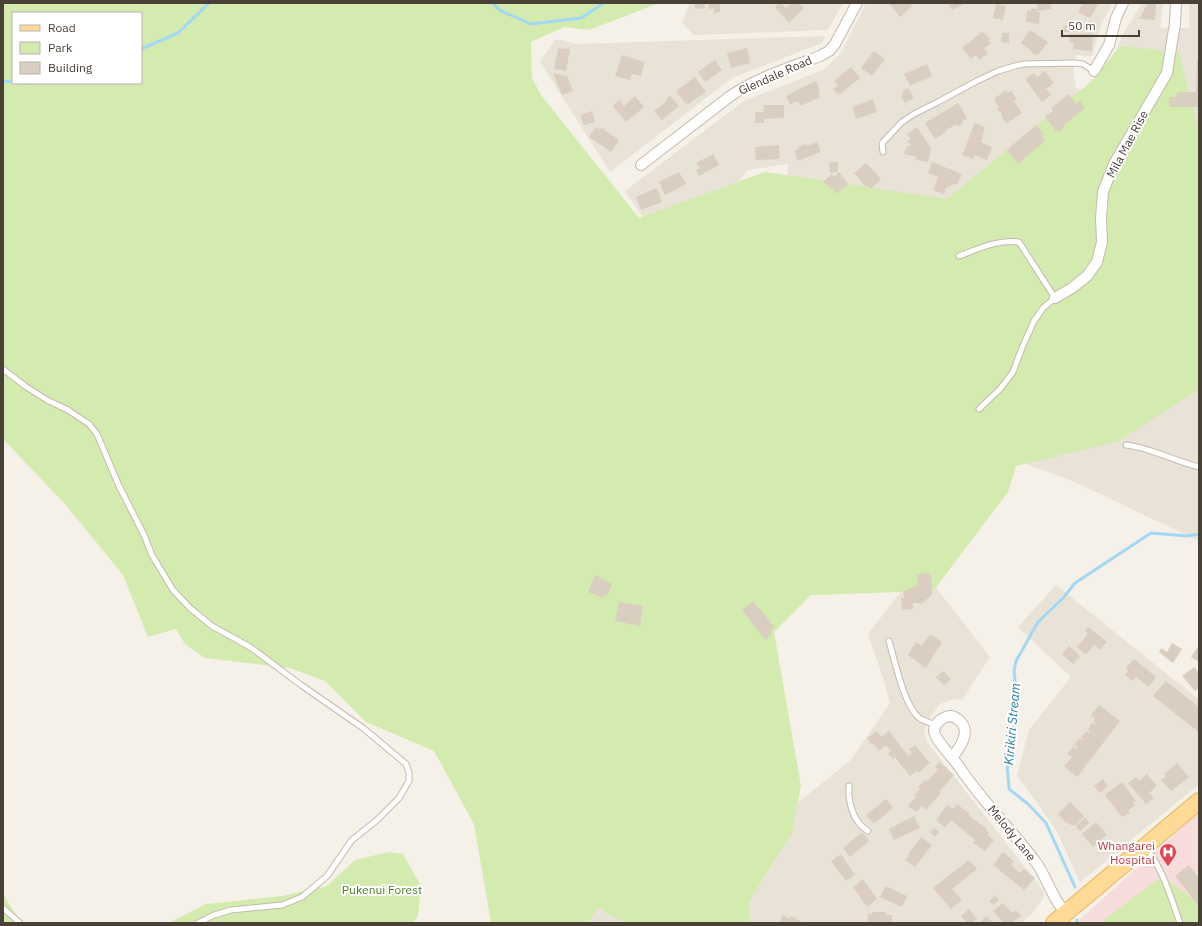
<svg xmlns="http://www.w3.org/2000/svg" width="1202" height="926" viewBox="0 0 1202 926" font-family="'IBM Plex Sans',sans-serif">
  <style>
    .residential { fill: #e9e2d6 }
    .medical { fill: #f6dddb }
    .green { fill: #d4ebaf; fill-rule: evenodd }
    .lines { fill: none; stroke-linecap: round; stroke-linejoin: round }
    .stream { stroke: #a1d8f5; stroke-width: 3 }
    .building { fill: #dacec0 }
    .service-casing { stroke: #c4baad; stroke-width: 7 }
    .minor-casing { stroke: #c4baad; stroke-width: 12 }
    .primary-casing { stroke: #ebb860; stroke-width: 18 }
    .service { stroke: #fff; stroke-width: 5 }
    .minor { stroke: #fff; stroke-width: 10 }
    .primary { stroke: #ffda97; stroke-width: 16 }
    .labels { text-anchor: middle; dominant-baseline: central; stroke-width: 4; stroke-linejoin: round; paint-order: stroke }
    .street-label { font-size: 12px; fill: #494036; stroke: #fff }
    .health-label { font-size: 12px; fill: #be3a42; stroke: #fff; text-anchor: end }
    .park-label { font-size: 12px; fill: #4d7f25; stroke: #fff }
    .water-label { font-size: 13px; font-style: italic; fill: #267cab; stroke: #fff }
  </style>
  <rect width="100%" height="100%" fill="#f5f0e8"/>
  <g class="residential">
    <path d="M690,3H843L828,30L693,35L682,22Z"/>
    <path d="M866,3H1113L1102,22L1092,56L1076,55L1073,71L1076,88L1089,93L1101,90L1123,34L1142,3H1163L1160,28H1189V3H1199V541L1075,482L991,451L786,200L788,164L748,170L701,227L665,249L625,191L744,101L825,69L841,53Z"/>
    <path d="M825,36L822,43L732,78L610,172L540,62L556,39L577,44Z"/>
    <path d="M920,567L990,657L962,700L953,699L940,704L928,720L924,730L927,742L1043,890L1044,897L1033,913L1022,923H750L749,902L788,838L775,821L851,760L890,703L884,681L868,634Z"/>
    <path d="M1056,585L1197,698H1199V784L1080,882L1056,830L1017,775L1029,730L1071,677L1018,627Z"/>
    <path d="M598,908L625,923H588Z"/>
  </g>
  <path class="medical" d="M1199,812V923H1076Z"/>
  <g class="green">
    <path d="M3,3H659L589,30L564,27L531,42L532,78L541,95L639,218L765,172L947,199L1092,81L1120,46L1179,52L1199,131V389L1118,441L1016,466L1008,492L933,591L811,595L774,632L801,786L792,832L749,902L750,923H625L598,908L588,923H491L474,824L434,751L366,722L325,681L290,668L205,658L185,644L176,629L148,637L123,575L65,504L3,439ZM13,13H141V83H13Z"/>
    <path d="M389,852L403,854L421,886L418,916L413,923H169L206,904L282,896L327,886L355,860Z"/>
    <path d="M1162,876L1199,903V923H1103L1104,920Z"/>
    <path d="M3,894L18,918V923H3Z"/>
  </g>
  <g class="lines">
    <g class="stream">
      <path d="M493,3L499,10L531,24L581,18L604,3"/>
      <path d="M141,49L178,33L209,3"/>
      <path d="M3,81L13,82"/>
      <path d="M22,83H33"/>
      <path d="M1075,887L1046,823L1028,804L1009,789L1007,762L1013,739L1017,700L1014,671L1016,661L1038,622L1064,597L1075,583L1151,533L1187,536L1199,534"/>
      <path d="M1076,923L1077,920"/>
    </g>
  </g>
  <g class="building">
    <path d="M695,3H704L705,8L695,9Z"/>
    <path d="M709,3H720V12L714,13V8L709,9Z"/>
    <path d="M779,3H781L786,8L792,3H800L804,8L789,23L775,7Z"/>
    <path d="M889,3H909L912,6L900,17Z"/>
    <path d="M948,3H966L952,10Z"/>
    <path d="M1037,3H1050L1051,9L1038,11Z"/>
    <path d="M1083,3H1099L1090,18L1078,12Z"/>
    <path d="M1148,3H1156L1155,20L1139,19Z"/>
    <path d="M996,4L1006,6L1003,20L993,18Z"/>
    <path d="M1031,8L1037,9V12H1040L1039,24L1026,22L1027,10L1031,11Z"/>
    <path d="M1073,25L1074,32H1064L1063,26Z"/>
    <path d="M1030,30L1048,42L1038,55L1036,54L1035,55L1032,53L1033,52L1021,43Z"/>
    <path d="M982,32L984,34L985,33L990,39L988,40L991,43L984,48L988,53L979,60L976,55L971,59L962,48Z"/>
    <path d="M1002,33H1009V43L1001,42Z"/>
    <path d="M1081,33L1093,34L1092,51L1073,49L1074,43H1070L1069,34H1081Z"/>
    <path d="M558,48L570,49L566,71L554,69Z"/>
    <path d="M747,48L750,63L731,68L727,53Z"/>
    <path d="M874,51L885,59L872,76L861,68Z"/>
    <path d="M622,55L645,62L641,76L632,74L630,80L615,76Z"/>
    <path d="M1197,59H1199V107H1169V97H1176L1177,92H1196Z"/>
    <path d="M715,60L722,70L705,82L698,72Z"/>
    <path d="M927,64L932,76L910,86L904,74Z"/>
    <path d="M851,67L860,78L839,95L833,89L838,85L834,81Z"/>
    <path d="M1045,71L1054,83L1046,89L1051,95L1042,102L1025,79L1034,73L1037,77Z"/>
    <path d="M553,73L567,76L573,91L562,95Z"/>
    <path d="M695,77L706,92L687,105L676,91Z"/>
    <path d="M816,81L820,91L818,92L820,97L800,106L798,101L790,105L786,96L794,92V91Z"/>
    <path d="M908,88L914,98L905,103L901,96L903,95L902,92Z"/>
    <path d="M1006,90L1008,93L1011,91L1017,99L1014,101L1022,113L1006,124L1001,115L1002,114L997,109L999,107L994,99Z"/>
    <path d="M1069,94L1076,104L1080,101L1085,108L1063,126L1064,128L1059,132L1057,130L1056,131L1045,116L1053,111L1051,108Z"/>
    <path d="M635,96L644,107L626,122L613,106L620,100L624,106Z"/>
    <path d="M670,96L679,106L662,120L654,111L667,101L666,99Z"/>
    <path d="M873,99L877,112L856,119L852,107Z"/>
    <path d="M958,103L967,118L962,121L963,123L958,126L956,124L945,131L946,132L935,139L925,123Z"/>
    <path d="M763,105H784V118L764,119V123H755V112H764Z"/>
    <path d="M592,111L595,122L584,125L580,115Z"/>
    <path d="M975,123L985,127L981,142L992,147L987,160L975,155L973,159L962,155Z"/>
    <path d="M1036,125L1044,134L1041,136L1045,141L1018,164L1007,150Z"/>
    <path d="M596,127L600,130L602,128L619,140L611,152L589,137Z"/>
    <path d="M917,127L931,148L928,162L916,160L917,157L904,154L907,146H909L911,145L907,141L911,139L907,134Z"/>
    <path d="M817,142L821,152L798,161L794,151L799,149L798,147L806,144L807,146Z"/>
    <path d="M779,145L780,159L756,160L755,147Z"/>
    <path d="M713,154L719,165L699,176L696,170L700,168L696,163Z"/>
    <path d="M829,162H838V172L830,173Z"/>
    <path d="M932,162L962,174L957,185L954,184L946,188L944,194L933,190L938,177L928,173Z"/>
    <path d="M866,163L881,179L871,189L868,186L866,187L854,173Z"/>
    <path d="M679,172L686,184L665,195L659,182Z"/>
    <path d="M839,172L848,184L837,194L832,188L831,189L823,182L832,174L834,177Z"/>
    <path d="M657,188L662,202L641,210L636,197Z"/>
    <path d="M931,573L932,595L921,604L920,603H913V609L902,610L901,598H904L903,591L918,585L917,574Z"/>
    <path d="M595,575L612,584L608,595L605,594L604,598L588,592Z"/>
    <path d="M753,601L758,608L759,607L774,627L770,631L772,634L765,640L742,610Z"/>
    <path d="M619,602L643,606L640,626L615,621Z"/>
    <path d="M1088,627L1107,642L1100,650L1094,645L1086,655L1077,647L1088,634L1085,631Z"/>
    <path d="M930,634L942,642L926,668L908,655L916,642L922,646Z"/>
    <path d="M1172,643L1182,649L1173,663L1159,652L1161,648L1167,652Z"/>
    <path d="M1199,645V662L1191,657Z"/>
    <path d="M1069,646L1080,656L1073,664L1062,654Z"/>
    <path d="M1134,659L1156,677L1149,687L1136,677L1133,681L1125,675L1128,671L1126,668Z"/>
    <path d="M1194,667L1199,673V688L1195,691L1182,676Z"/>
    <path d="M943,671L951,679L944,685L936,677Z"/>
    <path d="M1166,681L1199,707V732L1153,696Z"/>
    <path d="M1099,705L1120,721L1077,777L1064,766L1072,757L1067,754L1073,747L1076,749L1078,747L1074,745L1080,738L1083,740L1084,739L1081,737L1087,731L1089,733L1090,731L1088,729L1092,723L1095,725L1096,724L1093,721L1095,719L1091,715Z"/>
    <path d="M877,731L881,737L889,731L908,756L912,753L909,749L915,745L930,763L918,773L917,771L910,776L895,757L893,759L888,754L891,751L886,745L879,751L873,743L871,744L867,738Z"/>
    <path d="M939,762L954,775L939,792L941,793L926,810L922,806L916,812L908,806L916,797L914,796L920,789L918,787L925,780L927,782L938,769L935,767Z"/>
    <path d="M1177,763L1189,777L1171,791L1161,780L1166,776L1164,774Z"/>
    <path d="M1147,774L1157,786L1149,793L1154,798L1146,804L1128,783L1136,777L1139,781Z"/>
    <path d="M1103,779L1108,786L1100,793L1094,786Z"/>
    <path d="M1122,782L1136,801L1133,803L1135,805L1128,811L1130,813L1122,817L1105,795Z"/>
    <path d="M886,799L893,808L874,824L866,815Z"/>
    <path d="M1070,802L1084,816L1076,825H1071L1067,822L1066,823L1058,814Z"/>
    <path d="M957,804L970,814L969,816L986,828L985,829L989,833L987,835L994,840L985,851L973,843L975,840L951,820L945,828L936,820L947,805L953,809Z"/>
    <path d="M914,816L920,828L894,840L889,829Z"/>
    <path d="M1085,818L1089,823L1080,831L1076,826Z"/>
    <path d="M1096,822L1107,835L1093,847L1082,834Z"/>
    <path d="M934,828L939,832L935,837L930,832Z"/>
    <path d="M862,832L869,841L850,857L843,848Z"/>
    <path d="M921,837L932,845L915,867L905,860L910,854L909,853Z"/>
    <path d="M1003,852L1014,861L1011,865L1020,873L1024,869L1035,878L1024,890L993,865Z"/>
    <path d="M841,854L855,875L846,881L831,861Z"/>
    <path d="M969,860L977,869L952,889L962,900L951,909L933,888Z"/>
    <path d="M1189,865L1199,878V907L1175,876Z"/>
    <path d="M863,879L877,899L867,907L853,887Z"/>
    <path d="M886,886L907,896L902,907L880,897Z"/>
    <path d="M995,895L999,900L993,905L989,901Z"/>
    <path d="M1003,903L1012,913L1016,910L1021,916L1012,923H1003L993,911Z"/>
    <path d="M969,909L977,919L971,923H967L961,916Z"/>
    <path d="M872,912H886V915H892V923H867L868,914H872Z"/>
    <path d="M783,915L790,919L791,916L804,923H779Z"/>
    <path d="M987,916L993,923H979Z"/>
  </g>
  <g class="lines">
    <defs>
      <g id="service">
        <path d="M883,152L882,144L884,141L902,122L914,114L938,102L975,82L998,71L1015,66L1024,64L1074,63L1083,64L1094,71"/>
        <path d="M959,256C978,249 998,239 1019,242L1055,298L1043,308L1034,321L1022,348L1013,372L1000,389L979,409"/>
        <path d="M3,369L25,386L47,400L68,410L89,424L97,434L119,486L144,535L152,555L173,590L190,608L212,626L250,647L301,685L363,728L406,764L409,773V781L399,798L376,821L352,840L327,876L302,897L282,905L231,910L214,915L198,923"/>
        <path d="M1126,445C1152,448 1174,461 1199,467"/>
        <path d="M889,641C895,661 903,702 918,717C923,721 930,723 936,725"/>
        <path d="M849,786C848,803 853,822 868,831"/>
        <path d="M1146,848C1163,869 1171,898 1180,923"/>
        <path d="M3,908L20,923"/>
      </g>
      <g id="minor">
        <path d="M1094,71L1109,45L1116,18L1123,3"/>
        <path d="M641,165L729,97C756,78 789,68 820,56L829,51L835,44L857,3"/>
        <path d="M1055,298L1072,288L1087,276L1097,262L1102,242L1101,218L1103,192L1114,164L1167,73L1175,23L1176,3"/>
        <path d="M952,758C959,748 971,734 961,722C958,719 956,717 951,716C944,716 934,723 934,731C934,739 955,760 960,768C982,801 1011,829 1035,861C1044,873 1049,888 1057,901C1059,905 1063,909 1066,913"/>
      </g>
      <path id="primary" d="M1054,923L1199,801"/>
    </defs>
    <use href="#service" class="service-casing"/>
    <use href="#minor" class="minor-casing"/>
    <use href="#primary" class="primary-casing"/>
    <use href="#service" class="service"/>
    <use href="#minor" class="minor"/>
    <use href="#primary" class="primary"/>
  </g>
  <defs>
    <symbol id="hospital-pin" viewBox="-11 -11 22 30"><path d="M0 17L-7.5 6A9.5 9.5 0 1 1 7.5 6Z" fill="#e0444e" stroke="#fff"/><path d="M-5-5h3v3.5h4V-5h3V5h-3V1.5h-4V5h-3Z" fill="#fff"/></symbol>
  </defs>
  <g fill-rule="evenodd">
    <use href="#hospital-pin" x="1158" y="842" width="20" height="27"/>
  </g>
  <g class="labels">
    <g class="street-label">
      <text transform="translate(775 75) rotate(-24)">Glendale Road</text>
      <text transform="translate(1127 144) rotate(-62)">Mila Mae Rise</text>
      <text transform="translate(1012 833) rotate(51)">Melody Lane</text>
    </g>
    <g class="health-label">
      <text x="1155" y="845">Whangarei<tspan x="1155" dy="14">Hospital</tspan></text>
    </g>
    <g class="park-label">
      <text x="382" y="889">Pukenui Forest</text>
    </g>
    <g class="water-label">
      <text transform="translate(1012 724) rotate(-85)">Kirikiri Stream</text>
    </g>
  </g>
  <rect width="1202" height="926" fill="none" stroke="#494036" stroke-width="8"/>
  <rect x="12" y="12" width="130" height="72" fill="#ffffff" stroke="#b6b3af"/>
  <rect x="20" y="25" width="20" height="6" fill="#ffda97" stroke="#b6b3af"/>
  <text x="48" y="32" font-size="12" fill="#494036">Road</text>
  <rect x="20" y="42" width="20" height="12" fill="#d4ebaf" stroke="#b6b3af"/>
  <text x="48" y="52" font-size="12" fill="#494036">Park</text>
  <rect x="20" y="62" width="20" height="12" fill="#dacec0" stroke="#b6b3af"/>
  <text x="48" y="72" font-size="12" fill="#494036">Building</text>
  <path d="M1062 30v6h77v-6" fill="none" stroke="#494036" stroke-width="2"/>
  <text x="1068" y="30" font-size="12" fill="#494036" stroke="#ffffff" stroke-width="3" paint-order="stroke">50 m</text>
</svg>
